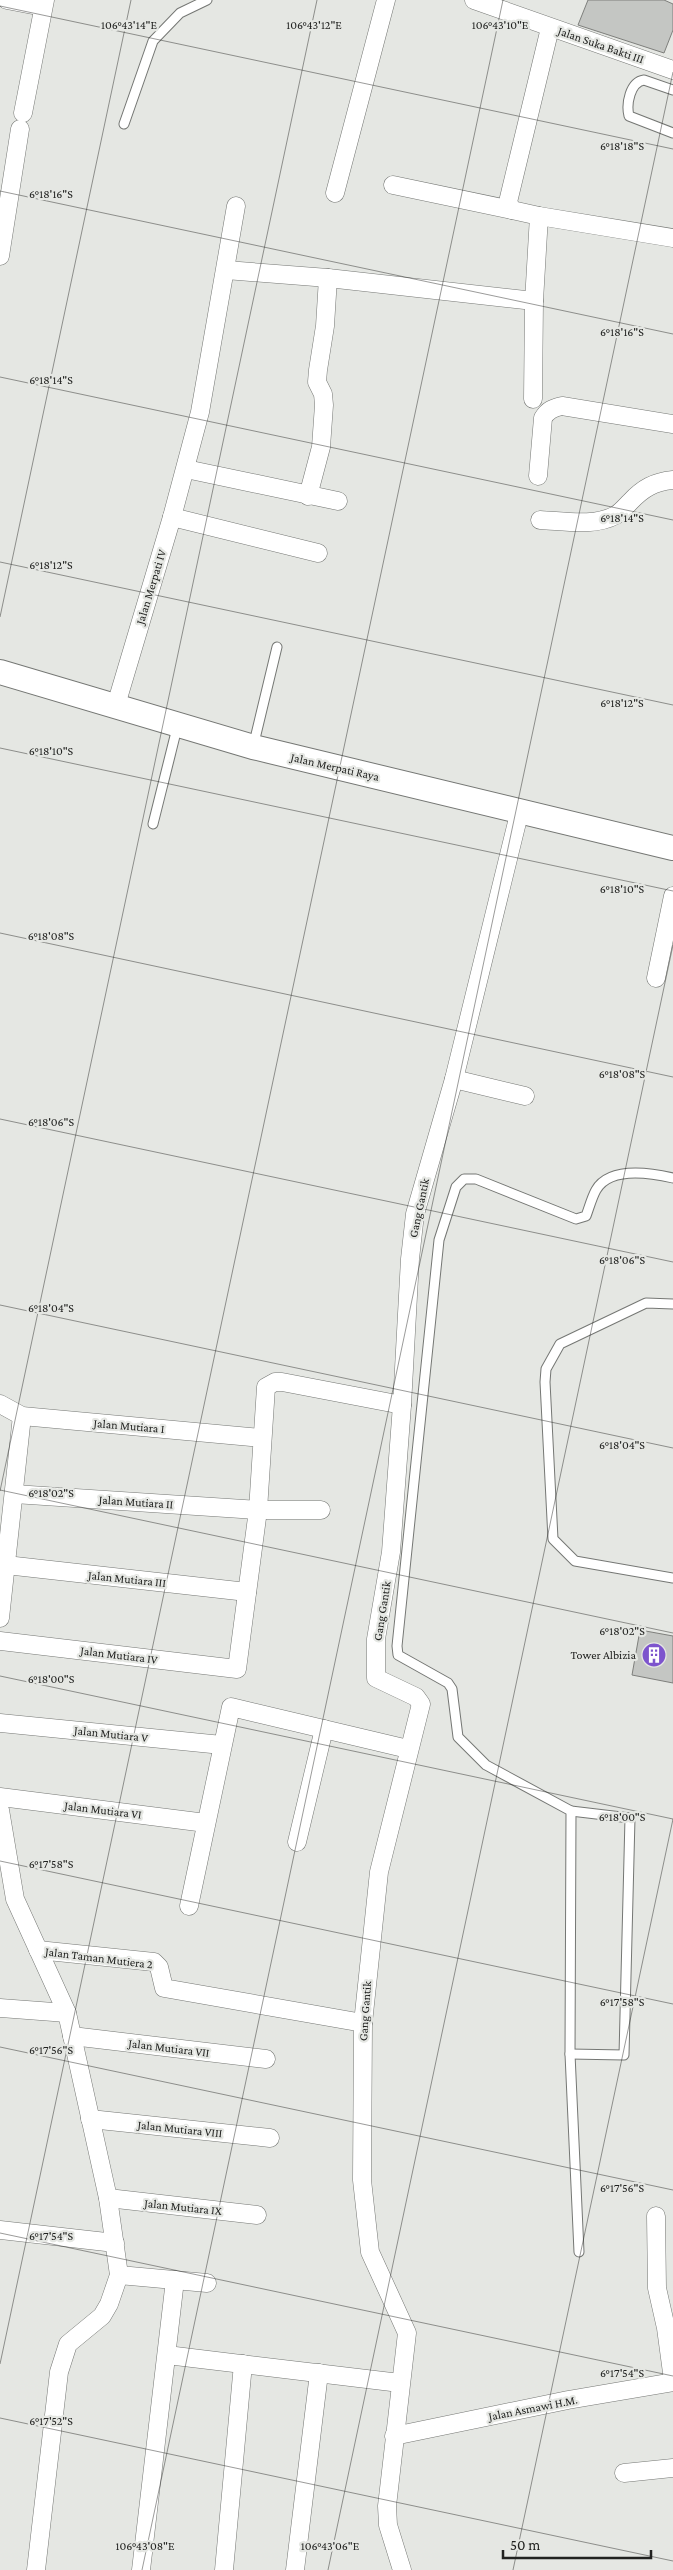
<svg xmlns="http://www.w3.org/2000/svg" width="673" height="2570" viewBox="0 0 673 2570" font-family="'Crimson Pro',serif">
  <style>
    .building { fill: #c4c6c3; stroke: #7e7f7c }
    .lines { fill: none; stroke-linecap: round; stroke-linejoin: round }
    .lane-casing { stroke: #757774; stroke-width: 11 }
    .street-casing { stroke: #757774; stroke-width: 19 }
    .secondary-casing { stroke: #757774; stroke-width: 26 }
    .lane { stroke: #fff; stroke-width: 9 }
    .street { stroke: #fff; stroke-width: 18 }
    .secondary { stroke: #fff; stroke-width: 24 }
    .ticks { fill: none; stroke: #212220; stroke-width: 1; stroke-opacity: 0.45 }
    .labels { text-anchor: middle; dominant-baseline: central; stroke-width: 4.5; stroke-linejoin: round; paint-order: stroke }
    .street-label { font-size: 12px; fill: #212220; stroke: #e5e7e3 }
    .poi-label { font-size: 12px; fill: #212220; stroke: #e5e7e3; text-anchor: end }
    .ticks-label { font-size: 12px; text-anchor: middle; fill: #212220; stroke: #e5e7e3; stroke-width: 4.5; stroke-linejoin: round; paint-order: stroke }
  </style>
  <rect width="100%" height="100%" fill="#e5e7e3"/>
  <g class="building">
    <path d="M588,0H664L673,4V30L664,53L578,25Z"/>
    <path d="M640,1630L673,1636V1683L632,1675Z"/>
  </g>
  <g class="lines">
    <defs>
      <g id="lane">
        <path d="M673,90L644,80C630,82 626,104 629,116L673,133"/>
        <path d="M124,124L153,41L180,13L207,0"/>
        <path d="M253,747L277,647"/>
        <path d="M153,824L178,724"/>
        <path d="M673,1304L646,1303L560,1344L546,1369L545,1382L553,1539L575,1561L673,1578"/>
        <path d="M570,2054L624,2055L630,1818L571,1811"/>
        <path d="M579,2252L570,2054L571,1811L486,1765L458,1737L452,1689L448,1683L398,1655L397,1646L439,1240L456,1187L464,1179H476L576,1219L586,1216C589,1208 592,1197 596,1190C610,1166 651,1173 673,1178"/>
      </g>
      <g id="street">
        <path d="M7,0L43,7"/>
        <path d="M474,0L673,70"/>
        <path d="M23,113L45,0"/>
        <path d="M393,185L512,210"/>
        <path d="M335,193L386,0"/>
        <path d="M539,216L673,238"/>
        <path d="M0,256L20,129"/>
        <path d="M226,270L328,278L534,301"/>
        <path d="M533,399L534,301L539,216L512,210L508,202L550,28"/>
        <path d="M186,469L338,501"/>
        <path d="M538,476L543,418C548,410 553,408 562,406L673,424"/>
        <path d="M308,496L321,447L324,405L323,394L317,382L318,370L325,326L328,278"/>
        <path d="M172,517L318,553"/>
        <path d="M540,520C564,521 594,527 616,515C621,512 626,506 630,502C643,488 654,482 673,480"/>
        <path d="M116,705L172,517L200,412L236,206"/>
        <path d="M656,978L673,896"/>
        <path d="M454,1079L525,1096"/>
        <path d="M0,1404L22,1416L261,1438"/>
        <path d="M14,1494L258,1510H321"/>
        <path d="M6,1565L247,1592"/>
        <path d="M0,1618L22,1416"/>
        <path d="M0,1641L237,1669L258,1510L266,1387L275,1382H282L402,1405"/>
        <path d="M0,1723L222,1745"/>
        <path d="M0,1797L206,1823"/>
        <path d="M0,1810L15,1899L67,2013L108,2198L119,2275L109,2304L102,2316L68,2344L59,2372L36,2570"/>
        <path d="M297,1842L324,1729"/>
        <path d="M189,1906L231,1707L408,1749"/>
        <path d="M38,1950L154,1962L159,1967L164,1988L363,2023"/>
        <path d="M0,2008L67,2013"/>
        <path d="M72,2036L266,2059"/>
        <path d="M90,2119L270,2138"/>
        <path d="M108,2198L257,2215"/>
        <path d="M656,2216L657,2288L666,2328L673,2380"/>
        <path d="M0,2230L115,2243"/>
        <path d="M119,2275L207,2283"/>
        <path d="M167,2355L400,2383"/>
        <path d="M394,2436L568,2400L673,2382"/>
        <path d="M624,2473L673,2468"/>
        <path d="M141,2570L175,2280"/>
        <path d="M224,2570L243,2364"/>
        <path d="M295,2570L319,2373"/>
        <path d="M402,2570L388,2525L387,2506L407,2333L370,2252L362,2180L363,2023L379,1872L421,1704L416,1697L376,1678V1639L391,1552L402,1405L410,1259L415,1214L454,1079L520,810"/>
      </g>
      <path id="secondary" d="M0,672L253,747L673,848"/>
    </defs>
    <use href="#lane" class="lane-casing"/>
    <use href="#street" class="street-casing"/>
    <use href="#secondary" class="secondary-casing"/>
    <use href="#lane" class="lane"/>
    <use href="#street" class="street"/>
    <use href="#secondary" class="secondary"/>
  </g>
  <path class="ticks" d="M0,6L673,149M0,191L673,334M0,377L673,520M0,562L673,705M0,617L131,0M0,748L673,891M0,933L673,1077M0,1119L673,1262M0,1305L673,1448M0,1490L673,1633M0,1491L317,0M0,1676L673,1819M0,1861L673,2004M0,2047L673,2190M0,2233L673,2376M0,2364L503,0M0,2418L673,2561M142,2570L673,72M328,2570L673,945M513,2570L673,1819"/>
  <defs>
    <symbol id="building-disc" viewBox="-11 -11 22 22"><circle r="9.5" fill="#7d54cd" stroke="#e5e7e3"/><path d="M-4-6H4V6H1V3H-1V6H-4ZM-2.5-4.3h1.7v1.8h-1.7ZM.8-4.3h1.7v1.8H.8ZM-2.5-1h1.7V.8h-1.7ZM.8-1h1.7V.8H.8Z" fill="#fff"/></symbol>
  </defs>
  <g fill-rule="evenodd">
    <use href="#building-disc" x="640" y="1641" width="28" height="28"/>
  </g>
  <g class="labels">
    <g class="street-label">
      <text transform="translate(601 45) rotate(19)">Jalan Suka Bakti III</text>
      <text transform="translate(151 587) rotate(-73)">Jalan Merpati IV</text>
      <text transform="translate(335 767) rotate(13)">Jalan Merpati Raya</text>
      <text transform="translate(419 1208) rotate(-78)">Gang Gantik</text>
      <text transform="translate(129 1426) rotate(5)">Jalan Mutiara I</text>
      <text transform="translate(136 1502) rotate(4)">Jalan Mutiara II</text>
      <text transform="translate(127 1579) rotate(6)">Jalan Mutiara III</text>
      <text transform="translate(382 1611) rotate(-81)">Gang Gantik</text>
      <text transform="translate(119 1655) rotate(7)">Jalan Mutiara IV</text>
      <text transform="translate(111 1734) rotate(6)">Jalan Mutiara V</text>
      <text transform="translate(103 1810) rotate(7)">Jalan Mutiara VI</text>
      <text transform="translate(99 1958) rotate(7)">Jalan Taman Mutiera 2</text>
      <text transform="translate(365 2011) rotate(-86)">Gang Gantik</text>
      <text transform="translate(169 2048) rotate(7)">Jalan Mutiara VII</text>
      <text transform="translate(180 2129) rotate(6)">Jalan Mutiara VIII</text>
      <text transform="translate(183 2207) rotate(6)">Jalan Mutiara IX</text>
      <text transform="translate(533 2408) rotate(-11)">Jalan Asmawi H.M.</text>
    </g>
    <g class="poi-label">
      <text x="636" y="1655">Tower Albizia</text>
    </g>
  </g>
  <g class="ticks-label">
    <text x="129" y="29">106°43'14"E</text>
    <text x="314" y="29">106°43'12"E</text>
    <text x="500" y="29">106°43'10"E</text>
    <text x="622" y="150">6°18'18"S</text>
    <text x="51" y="198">6°18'16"S</text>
    <text x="622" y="336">6°18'16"S</text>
    <text x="51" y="384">6°18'14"S</text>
    <text x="622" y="522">6°18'14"S</text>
    <text x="51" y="569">6°18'12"S</text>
    <text x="622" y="707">6°18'12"S</text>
    <text x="51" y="755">6°18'10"S</text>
    <text x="622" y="893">6°18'10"S</text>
    <text x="51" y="940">6°18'08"S</text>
    <text x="622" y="1078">6°18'08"S</text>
    <text x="51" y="1126">6°18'06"S</text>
    <text x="622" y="1264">6°18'06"S</text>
    <text x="51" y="1312">6°18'04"S</text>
    <text x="622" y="1449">6°18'04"S</text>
    <text x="51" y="1497">6°18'02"S</text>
    <text x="622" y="1635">6°18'02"S</text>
    <text x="51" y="1683">6°18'00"S</text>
    <text x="622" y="1821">6°18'00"S</text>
    <text x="51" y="1868">6°17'58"S</text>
    <text x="622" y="2006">6°17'58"S</text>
    <text x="51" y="2054">6°17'56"S</text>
    <text x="622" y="2192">6°17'56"S</text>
    <text x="51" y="2240">6°17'54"S</text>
    <text x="622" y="2377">6°17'54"S</text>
    <text x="51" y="2425">6°17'52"S</text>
    <text x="145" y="2550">106°43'08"E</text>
    <text x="330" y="2550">106°43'06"E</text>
  </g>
  <path d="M503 2550v8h148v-8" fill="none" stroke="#212220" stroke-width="2.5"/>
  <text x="510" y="2550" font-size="15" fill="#212220" stroke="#e5e7e3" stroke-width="4" paint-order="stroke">50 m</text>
</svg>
